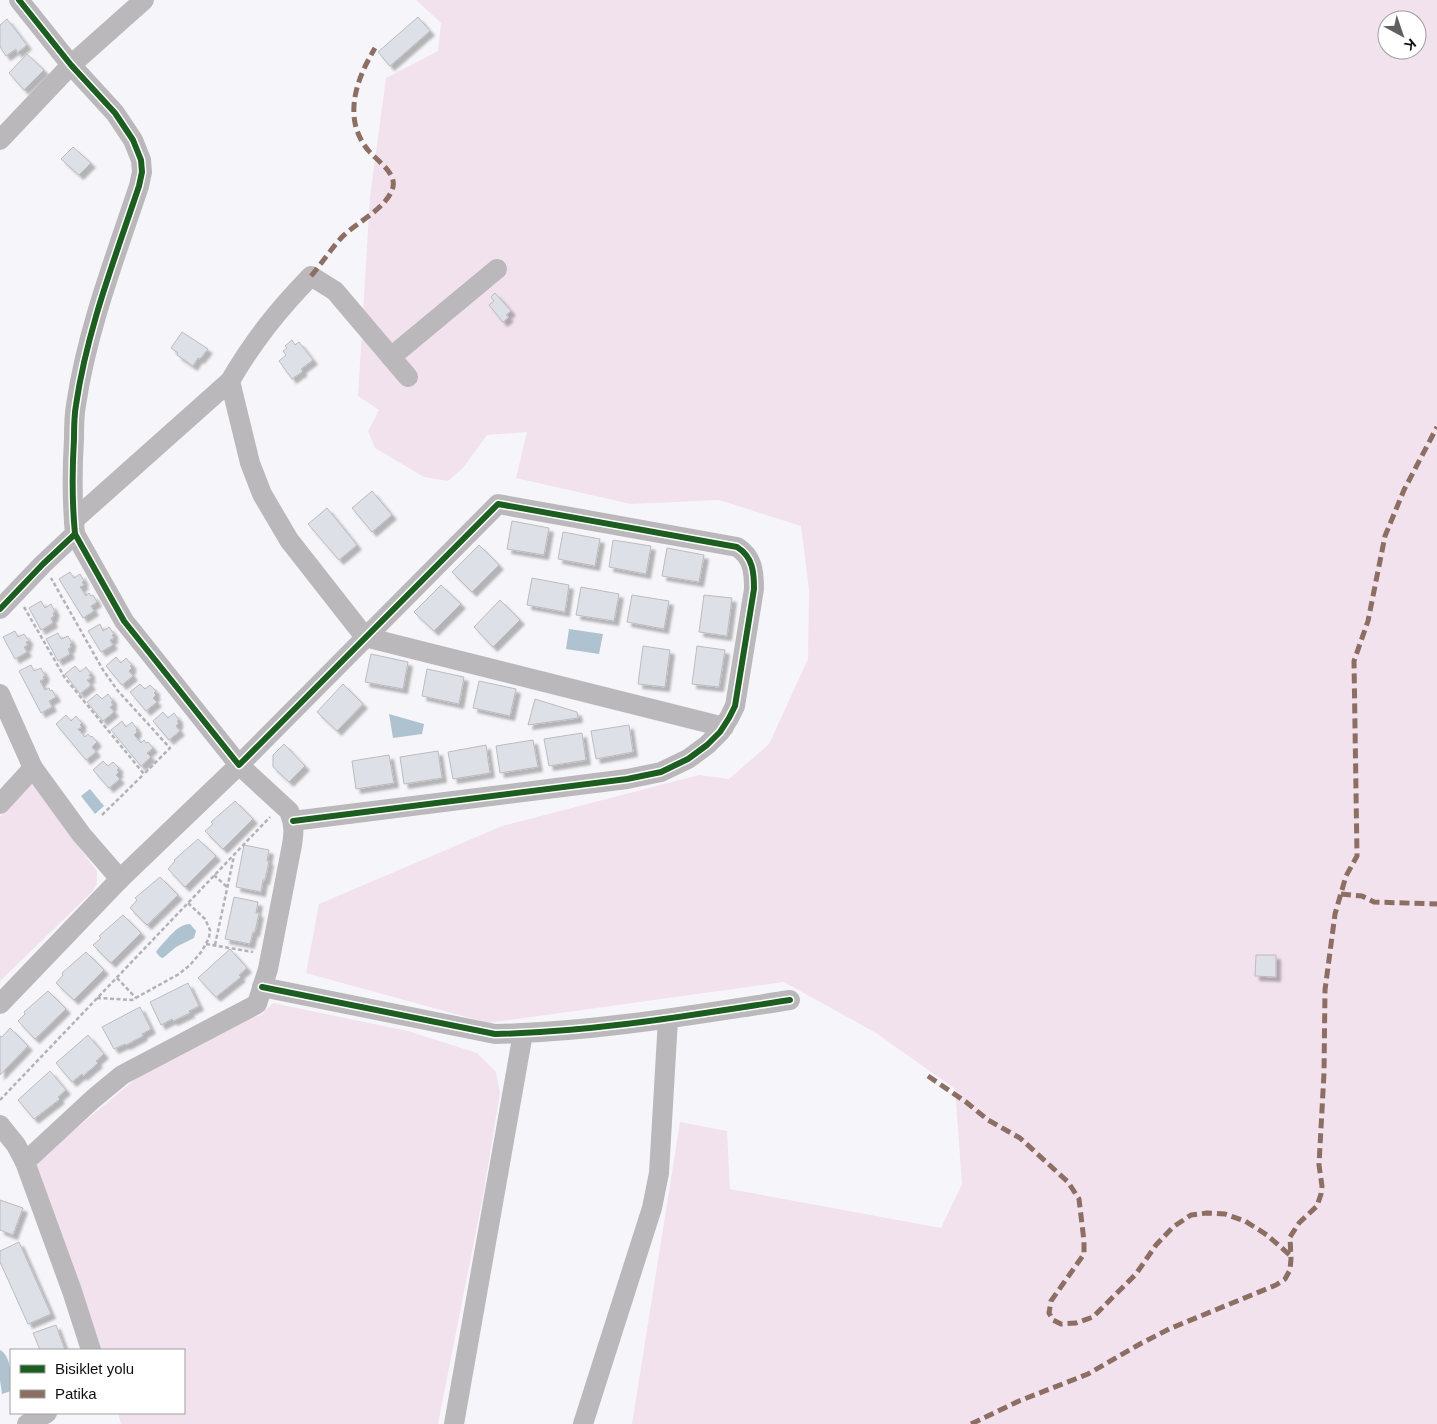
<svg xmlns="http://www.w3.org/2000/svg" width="1437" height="1424" viewBox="0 0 1437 1424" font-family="Helvetica,sans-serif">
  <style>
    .green { fill: #f2e2ee; fill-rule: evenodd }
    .water { fill: #afc2d0 }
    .building { fill: #dde0e7; stroke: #bcbcbf; filter: url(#shadow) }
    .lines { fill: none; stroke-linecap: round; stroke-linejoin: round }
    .path { stroke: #b3b2b5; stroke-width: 2.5; stroke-dasharray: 4 2.5; stroke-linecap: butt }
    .minor { stroke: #bab8bb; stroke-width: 20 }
    .quiet { stroke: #8d6e63; stroke-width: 5; stroke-dasharray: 10 5; stroke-linecap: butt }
    .cycleway-casing { stroke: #fff; stroke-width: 9 }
    .cycleway { stroke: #1b5e20; stroke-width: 6 }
  </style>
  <defs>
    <filter id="shadow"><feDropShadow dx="4.5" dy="4.5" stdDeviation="1" flood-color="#0004"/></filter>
  </defs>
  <rect width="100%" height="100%" fill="#f6f6fa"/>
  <g class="green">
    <path d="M416,0H1437V1424H632L680,1122L727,1131L730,1189L941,1228L962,1184L955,1089L876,1033L784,982L488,1023L306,973L319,904L502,826L699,775L729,779L769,744L808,659L809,590L801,526L719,500L631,504L516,478L527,432L487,435L463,468L448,481L424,477L375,448L368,431L379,410L358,396L370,197L386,78L438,51L441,23ZM1387,20H1417V50H1387Z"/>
    <path d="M29,780L97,871V884L93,891L0,981V817Z"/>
    <path d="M273,1003L408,1031L477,1053L496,1072L500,1093L483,1196L438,1424H121L118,1413H184V1350H98L36,1162L139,1076L235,1023L261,1015Z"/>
  </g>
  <g class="water">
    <path d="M569,629L603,634L599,654L566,649Z"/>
    <path d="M389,714L424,724L422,734L393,738Z"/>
    <path d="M90,789L104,806L95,814L81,796Z"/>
    <path d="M190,924L196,931L194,938L176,947L163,958L160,957L156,952L158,949C167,940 177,924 190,924Z"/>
    <path d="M0,1350C12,1356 11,1379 11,1391L2,1394L0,1380Z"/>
  </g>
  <g class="building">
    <path d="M418,17L430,31L390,66L378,52Z"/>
    <path d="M7,19L27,45L17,53L16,49L6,56L0,47V25Z"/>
    <path d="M27,54L44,70L24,90L9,73Z"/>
    <path d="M73,147L91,163L79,175L61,159Z"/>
    <path d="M495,293L511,311L506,315L509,317L503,322L489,305L494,301L491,297Z"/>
    <path d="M182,332L208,349L200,359L198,358L193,366L177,355L178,353L171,348Z"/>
    <path d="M292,340L295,345L299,342L313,360L301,369L303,371L292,379L279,361L286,355L283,351L287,348L285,346Z"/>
    <path d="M372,491L392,515L372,532L352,508Z"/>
    <path d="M327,508L357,545L339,560L308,524Z"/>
    <path d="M512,521L549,528L544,555L507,549Z"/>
    <path d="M563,532L600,539L595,566L558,559Z"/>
    <path d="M613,540L651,546L646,574L609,567Z"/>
    <path d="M479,545L499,565L472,592L452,572Z"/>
    <path d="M667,548L704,555L699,582L662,576Z"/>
    <path d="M70,572L74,578L80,574L84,581L82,582L84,585L80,587L86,596L89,593L91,596L93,595L97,602L91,606L94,611L83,618L59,579Z"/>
    <path d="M532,578L569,585L565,612L527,605Z"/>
    <path d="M441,585L461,604L434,631L414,612Z"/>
    <path d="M581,587L619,594L614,621L576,615Z"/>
    <path d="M632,595L669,601L664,629L627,622Z"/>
    <path d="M704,595L732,598L727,636L699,632Z"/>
    <path d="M500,600L520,620L493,647L474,627Z"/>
    <path d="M41,601L45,608L51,604L55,612L53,613L54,616L51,618L53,623L41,630L29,608Z"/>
    <path d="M100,624L103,631L109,627L114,634L112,635L114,638L110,640L113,645L101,652L88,631Z"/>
    <path d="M15,631L18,637L24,634L29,641L26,642L28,645L24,647L27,652L15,659L3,637Z"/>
    <path d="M58,633L61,639L68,636L72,643L70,644L71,647L68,649L70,654L58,661L46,639Z"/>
    <path d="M643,646L670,650L665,687L638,684Z"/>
    <path d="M697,646L725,650L719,687L692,684Z"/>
    <path d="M371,654L408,662L403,689L365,682Z"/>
    <path d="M116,657L121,663L126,658L132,665L130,666L132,668L129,671L133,676L122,685L106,666Z"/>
    <path d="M31,665L34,671L41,668L45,676L43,677L44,679L40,681L45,690L49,688L50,691L52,690L56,697L49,701L52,707L41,713L19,671Z"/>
    <path d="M75,666L80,672L86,667L91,674L89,675L91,678L87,680L91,685L80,694L65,674Z"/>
    <path d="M427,669L464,677L459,704L422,696Z"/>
    <path d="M479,681L516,689L510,716L473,708Z"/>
    <path d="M140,684L145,689L150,685L156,691L154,693L156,695L153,698L157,702L146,711L130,692Z"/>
    <path d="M343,684L363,704L337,731L317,712Z"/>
    <path d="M97,694L102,699L108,694L113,701L111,702L113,705L110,707L114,712L103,721L87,702Z"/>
    <path d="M535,699L577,712L578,718L528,725Z"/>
    <path d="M163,712L168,718L174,713L179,720L177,721L179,723L176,726L180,731L169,740L153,721Z"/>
    <path d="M66,715L71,721L76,716L82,723L80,725L82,727L78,729L85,737L88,734L91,737L92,736L97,742L92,747L96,752L86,760L56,724Z"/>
    <path d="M122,721L126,727L132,722L137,729L136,730L137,732L134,735L141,743L144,740L146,743L148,742L153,748L147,753L151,757L141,766L111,730Z"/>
    <path d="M629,725L633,752L596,759L591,731Z"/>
    <path d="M582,733L586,760L549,766L544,739Z"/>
    <path d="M533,740L538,767L500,773L496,746Z"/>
    <path d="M284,744L305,766L289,782L273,767V755Z"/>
    <path d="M486,745L490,773L453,779L448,752Z"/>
    <path d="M438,751L442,778L404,784L400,757Z"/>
    <path d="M389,755L394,783L356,789L352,761Z"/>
    <path d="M103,761L108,766L113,762L119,768L117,770L119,772L116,775L120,779L109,788L93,770Z"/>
    <path d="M235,801L253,819L223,849L205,831L213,824L211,822Z"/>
    <path d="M198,839L216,856L185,887L168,869L175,861L174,860Z"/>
    <path d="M244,845L269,850L267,861H269L265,880H263L261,892L236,887Z"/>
    <path d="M160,877L178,895L147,925L130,908L137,900L135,898Z"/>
    <path d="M234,897L258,902L256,913H259L255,932H253L250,944L225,939Z"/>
    <path d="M123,915L141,933L111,963L93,945L101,938L99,936Z"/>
    <path d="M230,949L247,968L239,975L241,977L216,997L198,978Z"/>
    <path d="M86,952L104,970L74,1000L56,983L63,975L62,973Z"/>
    <path d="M1256,955H1276V977L1255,976Z"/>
    <path d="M188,983L199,1006L189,1011L190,1013L173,1021L172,1019L161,1025L150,1002Z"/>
    <path d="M48,991L66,1009L35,1039L18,1021L25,1014L24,1012Z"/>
    <path d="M140,1007L151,1029L142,1034L143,1036L126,1045L125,1044L114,1049L102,1027Z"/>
    <path d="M10,1028L28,1046L0,1075V1036L2,1037Z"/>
    <path d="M88,1035L104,1054L96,1061L98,1063L83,1076L82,1074L72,1082L56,1063Z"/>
    <path d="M50,1071L66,1090L58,1097L60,1099L34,1119L18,1100Z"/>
    <path d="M0,1200L23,1208L13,1235L0,1230Z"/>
    <path d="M19,1242L51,1314L28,1324L0,1262V1251Z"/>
    <path d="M56,1325L65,1350H40L33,1333Z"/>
  </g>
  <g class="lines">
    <g class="path">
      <path d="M24,607L65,678L144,774L170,748L118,691L103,670L51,578"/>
      <path d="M102,815L144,774"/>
      <path d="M214,875L227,887"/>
      <path d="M206,944L253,952"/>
      <path d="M215,945L234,856"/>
      <path d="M117,978L136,998"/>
      <path d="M97,998L132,1000L179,974L190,965L202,951L209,938L210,930L205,919L188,903"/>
      <path d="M0,1100L270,817"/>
    </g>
    <g class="minor">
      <path d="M0,140L71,65L144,0"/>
      <path d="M391,357L497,269"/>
      <path d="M230,381C254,340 278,310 311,276L335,291L408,377"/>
      <path d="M74,520L230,381L250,463L262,494L289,540L365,637L724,727"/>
      <path d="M75,534L124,621L239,765L498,504L737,547C753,557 754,572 754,589L735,706L729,718L720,732L707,745L688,759L661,772L627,779L293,821"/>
      <path d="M0,609L43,564L75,534C72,502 72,471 74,439C74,428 74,416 76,405C87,330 115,258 139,186L142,172L141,160L133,140L115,113L71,65L19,0"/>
      <path d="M0,694L33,768L81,834L120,879L239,765L289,811C295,825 294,835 291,850L268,969L257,1004L122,1075L93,1099L25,1162L72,1291L91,1350"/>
      <path d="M0,804L33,768"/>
      <path d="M262,987L495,1034C594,1032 692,1015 790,1000"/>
      <path d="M0,1004L120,879"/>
      <path d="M0,1125L16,1145L25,1162"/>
      <path d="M27,1424L47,1413"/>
      <path d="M454,1424L523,1033"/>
      <path d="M583,1424L652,1208L659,1173L668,1019"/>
    </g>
    <g class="quiet">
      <path d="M311,276C322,263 331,249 342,237C356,223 385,209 392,190C399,174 377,161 368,150C362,143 357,133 355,123C350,96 362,70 375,48"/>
      <path d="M1341,894L1362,896L1374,902L1437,904"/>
      <path d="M928,1076L966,1102L988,1120L1020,1138L1068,1182L1079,1199L1084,1241V1254L1051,1301L1049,1313L1053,1320L1061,1324L1076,1323L1093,1317L1136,1274L1156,1245L1173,1227L1191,1215L1207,1213L1225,1214L1245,1221L1267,1235L1291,1256"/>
      <path d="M971,1424L1019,1401L1088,1374L1140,1344L1169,1329L1276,1285L1285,1279L1290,1270L1291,1259L1290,1237L1299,1223L1317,1206L1321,1194L1322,1186L1319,1165L1324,1073L1325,990L1335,914L1346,876L1357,856L1354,661L1368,621L1385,536L1404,490L1437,427"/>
    </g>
    <defs>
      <g id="cycleway">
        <path d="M75,534L124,621L239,765L498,504L737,547C753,557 754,572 754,589L735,706L729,718L720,732L707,745L688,759L661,772L627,779L293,821"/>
        <path d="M0,609L43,564L75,534C72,502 72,471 74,439C74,428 74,416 76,405C87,330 115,258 139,186L142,172L141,160L133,140L115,113L71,65L19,0"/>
        <path d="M262,987L495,1034C594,1032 692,1015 790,1000"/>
      </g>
    </defs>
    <use href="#cycleway" class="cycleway-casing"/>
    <use href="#cycleway" class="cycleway"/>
  </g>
  <rect x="10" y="1349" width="175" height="65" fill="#ffffff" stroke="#9f9fa0"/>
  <rect x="20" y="1365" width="25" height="8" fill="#1b5e20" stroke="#9f9fa0"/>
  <text x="55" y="1374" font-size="15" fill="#0f0f11">Bisiklet yolu</text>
  <rect x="20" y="1390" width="25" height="8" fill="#8d6e63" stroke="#9f9fa0"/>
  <text x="55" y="1399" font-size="15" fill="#0f0f11">Patika</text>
  <g transform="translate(1402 35) rotate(140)"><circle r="24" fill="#ffffff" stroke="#9f9fa0"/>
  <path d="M0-4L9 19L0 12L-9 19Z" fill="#606063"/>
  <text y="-8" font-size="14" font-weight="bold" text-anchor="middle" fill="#0f0f11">K</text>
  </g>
</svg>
